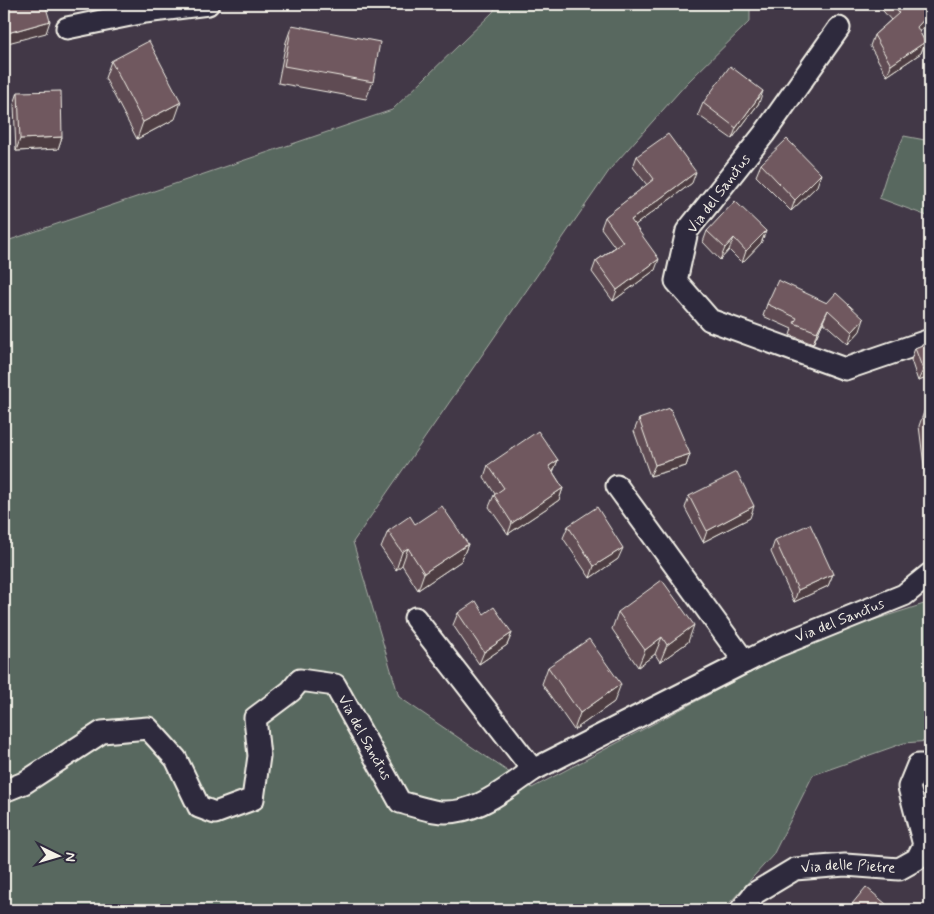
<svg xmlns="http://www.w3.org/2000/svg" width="934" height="914" viewBox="0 0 934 914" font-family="Mynerve,sans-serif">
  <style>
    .green { fill: #59685f; stroke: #a6aca4 }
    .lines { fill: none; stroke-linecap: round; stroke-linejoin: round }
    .street-casing { stroke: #f4f1e8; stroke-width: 25 }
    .street { stroke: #2f2a3d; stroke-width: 21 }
    .wall { fill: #5f4c52; stroke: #f4f1e8 }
    .shaded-wall { fill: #4e3e42; stroke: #f4f1e8 }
    .building { fill: #6f585f; stroke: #f4f1e8 }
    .labels { text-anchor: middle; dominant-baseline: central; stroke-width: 4; stroke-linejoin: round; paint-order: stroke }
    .street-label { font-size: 15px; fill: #f4f1e8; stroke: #2f2a3d }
  </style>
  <rect width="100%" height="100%" fill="#423847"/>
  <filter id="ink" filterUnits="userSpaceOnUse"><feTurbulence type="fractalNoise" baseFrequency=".02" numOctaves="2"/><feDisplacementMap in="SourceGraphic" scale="10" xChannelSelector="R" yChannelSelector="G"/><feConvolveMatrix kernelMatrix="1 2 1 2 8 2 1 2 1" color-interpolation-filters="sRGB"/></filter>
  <g filter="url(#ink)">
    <g class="green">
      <path d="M497,4H750V21L687,83L611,168L353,542L399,697L532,788L812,640L930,602V741L904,743L813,775L773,855L723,910H4V242L392,110L493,12Z"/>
      <path d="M904,136L930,141V217L879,198L887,173Z"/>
    </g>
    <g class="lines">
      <defs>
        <g id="street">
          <path d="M67,28L145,12L208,4"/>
          <path d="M839,28L764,134L687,231L676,281L710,320L845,369L930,340"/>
          <path id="s1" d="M617,486L745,662L775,647L904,595L930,574"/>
          <path d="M415,618L533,770L745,662"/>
          <path id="s2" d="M4,791L24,783L102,732L148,728L176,759L199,807L215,813L253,799L259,756L255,718L291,691L300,680L335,685L400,802C411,805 423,809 434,811C472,818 504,790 533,770"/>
          <path id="s3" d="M741,910L755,893L795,869L845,865L899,869L917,859L924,845L909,787L918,765H930"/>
        </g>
      </defs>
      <use href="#street" class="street-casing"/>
      <use href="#street" class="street"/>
    </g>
    <g class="wall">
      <path d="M877,4H923L930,14L927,23L919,31L925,42L921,53L887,76L870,46L874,35L891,20Z"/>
      <path d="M292,25L373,82L366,99L278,83L286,42Z"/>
      <path d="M111,61L175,119L137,139L105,78Z"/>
      <path d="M18,92L62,137L58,149L16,151L14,104Z"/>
      <path d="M703,103H759L732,139L698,115Z"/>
      <path d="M637,156L692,183L635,225L655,270L613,301L592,272L596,261L615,247L601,228L605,217L647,185L633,167Z"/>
      <path d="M761,164L817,186L791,211L756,176Z"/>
      <path d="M707,231H766L761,243L742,263L729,250L720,260L703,242Z"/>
      <path d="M827,303L860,331L848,344L823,322L813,344L790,335L792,329L763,316L767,304Z"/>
      <path d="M930,342V377L918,381L911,360L915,348Z"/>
      <path d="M925,409H930V513L919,426Z"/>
      <path d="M639,419L690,454L686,466L650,476L634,431Z"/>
      <path d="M558,460L553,472L563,488L559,500L508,534L489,507L494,495L495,494L484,477L488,465Z"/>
      <path d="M689,496L750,518L703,542L685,508Z"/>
      <path d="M415,524L468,544L461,561L418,590L402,565L396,570L381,548L388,531Z"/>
      <path d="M568,526L618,559L590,578L563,538Z"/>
      <path d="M775,540L833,574L828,586L794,602L771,552Z"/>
      <path d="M618,612L688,642L660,662L655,654L638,667L612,629Z"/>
      <path d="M458,613L484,614L512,633L507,645L479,664L453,625Z"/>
      <path d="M548,667L614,702L574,730L542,684Z"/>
    </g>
    <g class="shaded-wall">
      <path d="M930,13L927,23L913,38L917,27Z"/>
      <path d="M50,21L46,33L4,44V34Z"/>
      <path d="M925,42L921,53L887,76L891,65Z"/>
      <path d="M763,91L759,103L732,139L736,128Z"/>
      <path d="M181,102L175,119L137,139L143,122Z"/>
      <path d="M62,137L58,149L16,151L20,139Z"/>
      <path d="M696,172L692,183L627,231L631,220Z"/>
      <path d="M821,174L817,186L791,211L795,200Z"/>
      <path d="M766,231L761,243L742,263L746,251Z"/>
      <path d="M734,238L729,250L720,260L725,248Z"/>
      <path d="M659,259L655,270L613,301L617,290Z"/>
      <path d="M828,310L823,322L813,344L817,332Z"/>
      <path d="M864,319L860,331L848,344L852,332Z"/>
      <path d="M930,367V377L918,381L923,370Z"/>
      <path d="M690,454L686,466L650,476L655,465Z"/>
      <path d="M558,460L553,472L544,478L549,466Z"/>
      <path d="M563,488L559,500L508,534L512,523Z"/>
      <path d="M754,506L750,518L703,542L707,531Z"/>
      <path d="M468,544L461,561L418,590L424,573Z"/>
      <path d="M408,548L402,565L396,570L402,552Z"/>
      <path d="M623,548L618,559L590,578L594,566Z"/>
      <path d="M833,574L828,586L794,602L798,590Z"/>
      <path d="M694,625L688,642L660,662L667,645Z"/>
      <path d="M512,633L507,645L479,664L484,652Z"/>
      <path d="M662,637L655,654L638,667L645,650Z"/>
      <path d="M621,684L614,702L574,730L580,713Z"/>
    </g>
    <g class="building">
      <path d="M4,4H45L50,21L4,34Z"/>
      <path d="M891,4H923L930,13L917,27L925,42L891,65L874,35L899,13Z"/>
      <path d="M292,25L380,42L373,82L284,66Z"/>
      <path d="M149,41L181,102L143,122L111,61Z"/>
      <path d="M730,66L763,91L736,128L703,103Z"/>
      <path d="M61,91L62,137L20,139L18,92Z"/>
      <path d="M668,134L696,172L631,220L659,259L617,290L596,261L623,242L605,217L654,179L637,156Z"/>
      <path d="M787,139L821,174L795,200L761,164Z"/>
      <path d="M735,201L766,231L746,251L734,238L725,248L707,231Z"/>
      <path d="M778,280L827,303L836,293L864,319L852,332L828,310L817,332L794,323L797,318L767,304Z"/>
      <path d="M930,342V367L923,370L915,348Z"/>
      <path d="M670,408L690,454L655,465L639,419Z"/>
      <path d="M925,409H930V449Z"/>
      <path d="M538,431L558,460L549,466L563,488L512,523L494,495L504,488L488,465Z"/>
      <path d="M737,472L754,506L707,531L689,496Z"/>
      <path d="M442,506L468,544L424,573L408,548L402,552L388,531L410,516L415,524Z"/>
      <path d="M597,507L623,548L594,566L568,526Z"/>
      <path d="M810,524L833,574L798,590L775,540Z"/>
      <path d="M662,580L694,625L667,645L662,637L645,650L618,612Z"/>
      <path d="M476,601L484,614L494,607L512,633L484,652L458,613Z"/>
      <path d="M589,639L621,684L580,713L548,667Z"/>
      <path d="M866,887L893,910H847Z"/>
    </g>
  </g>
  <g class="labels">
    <g class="street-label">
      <text transform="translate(719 194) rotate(-53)">Via del Sanctus</text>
      <text stroke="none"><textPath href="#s1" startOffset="321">Via del Sanctus</textPath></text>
      <text stroke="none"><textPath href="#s2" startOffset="550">Via del Sanctus</textPath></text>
      <text stroke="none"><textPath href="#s3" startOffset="122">Via delle Pietre</textPath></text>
    </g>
  </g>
  <rect width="934" height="914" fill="none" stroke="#2f2a3d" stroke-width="20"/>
  <rect x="10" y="10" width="914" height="894" fill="none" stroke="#f4f1e8" stroke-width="2" filter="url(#ink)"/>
  <g transform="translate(58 856) rotate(95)" stroke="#2f2a3d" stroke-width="4" paint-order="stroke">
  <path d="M0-4L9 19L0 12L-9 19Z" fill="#f4f1e8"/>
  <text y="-8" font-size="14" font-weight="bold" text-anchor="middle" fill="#f4f1e8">N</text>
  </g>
</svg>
